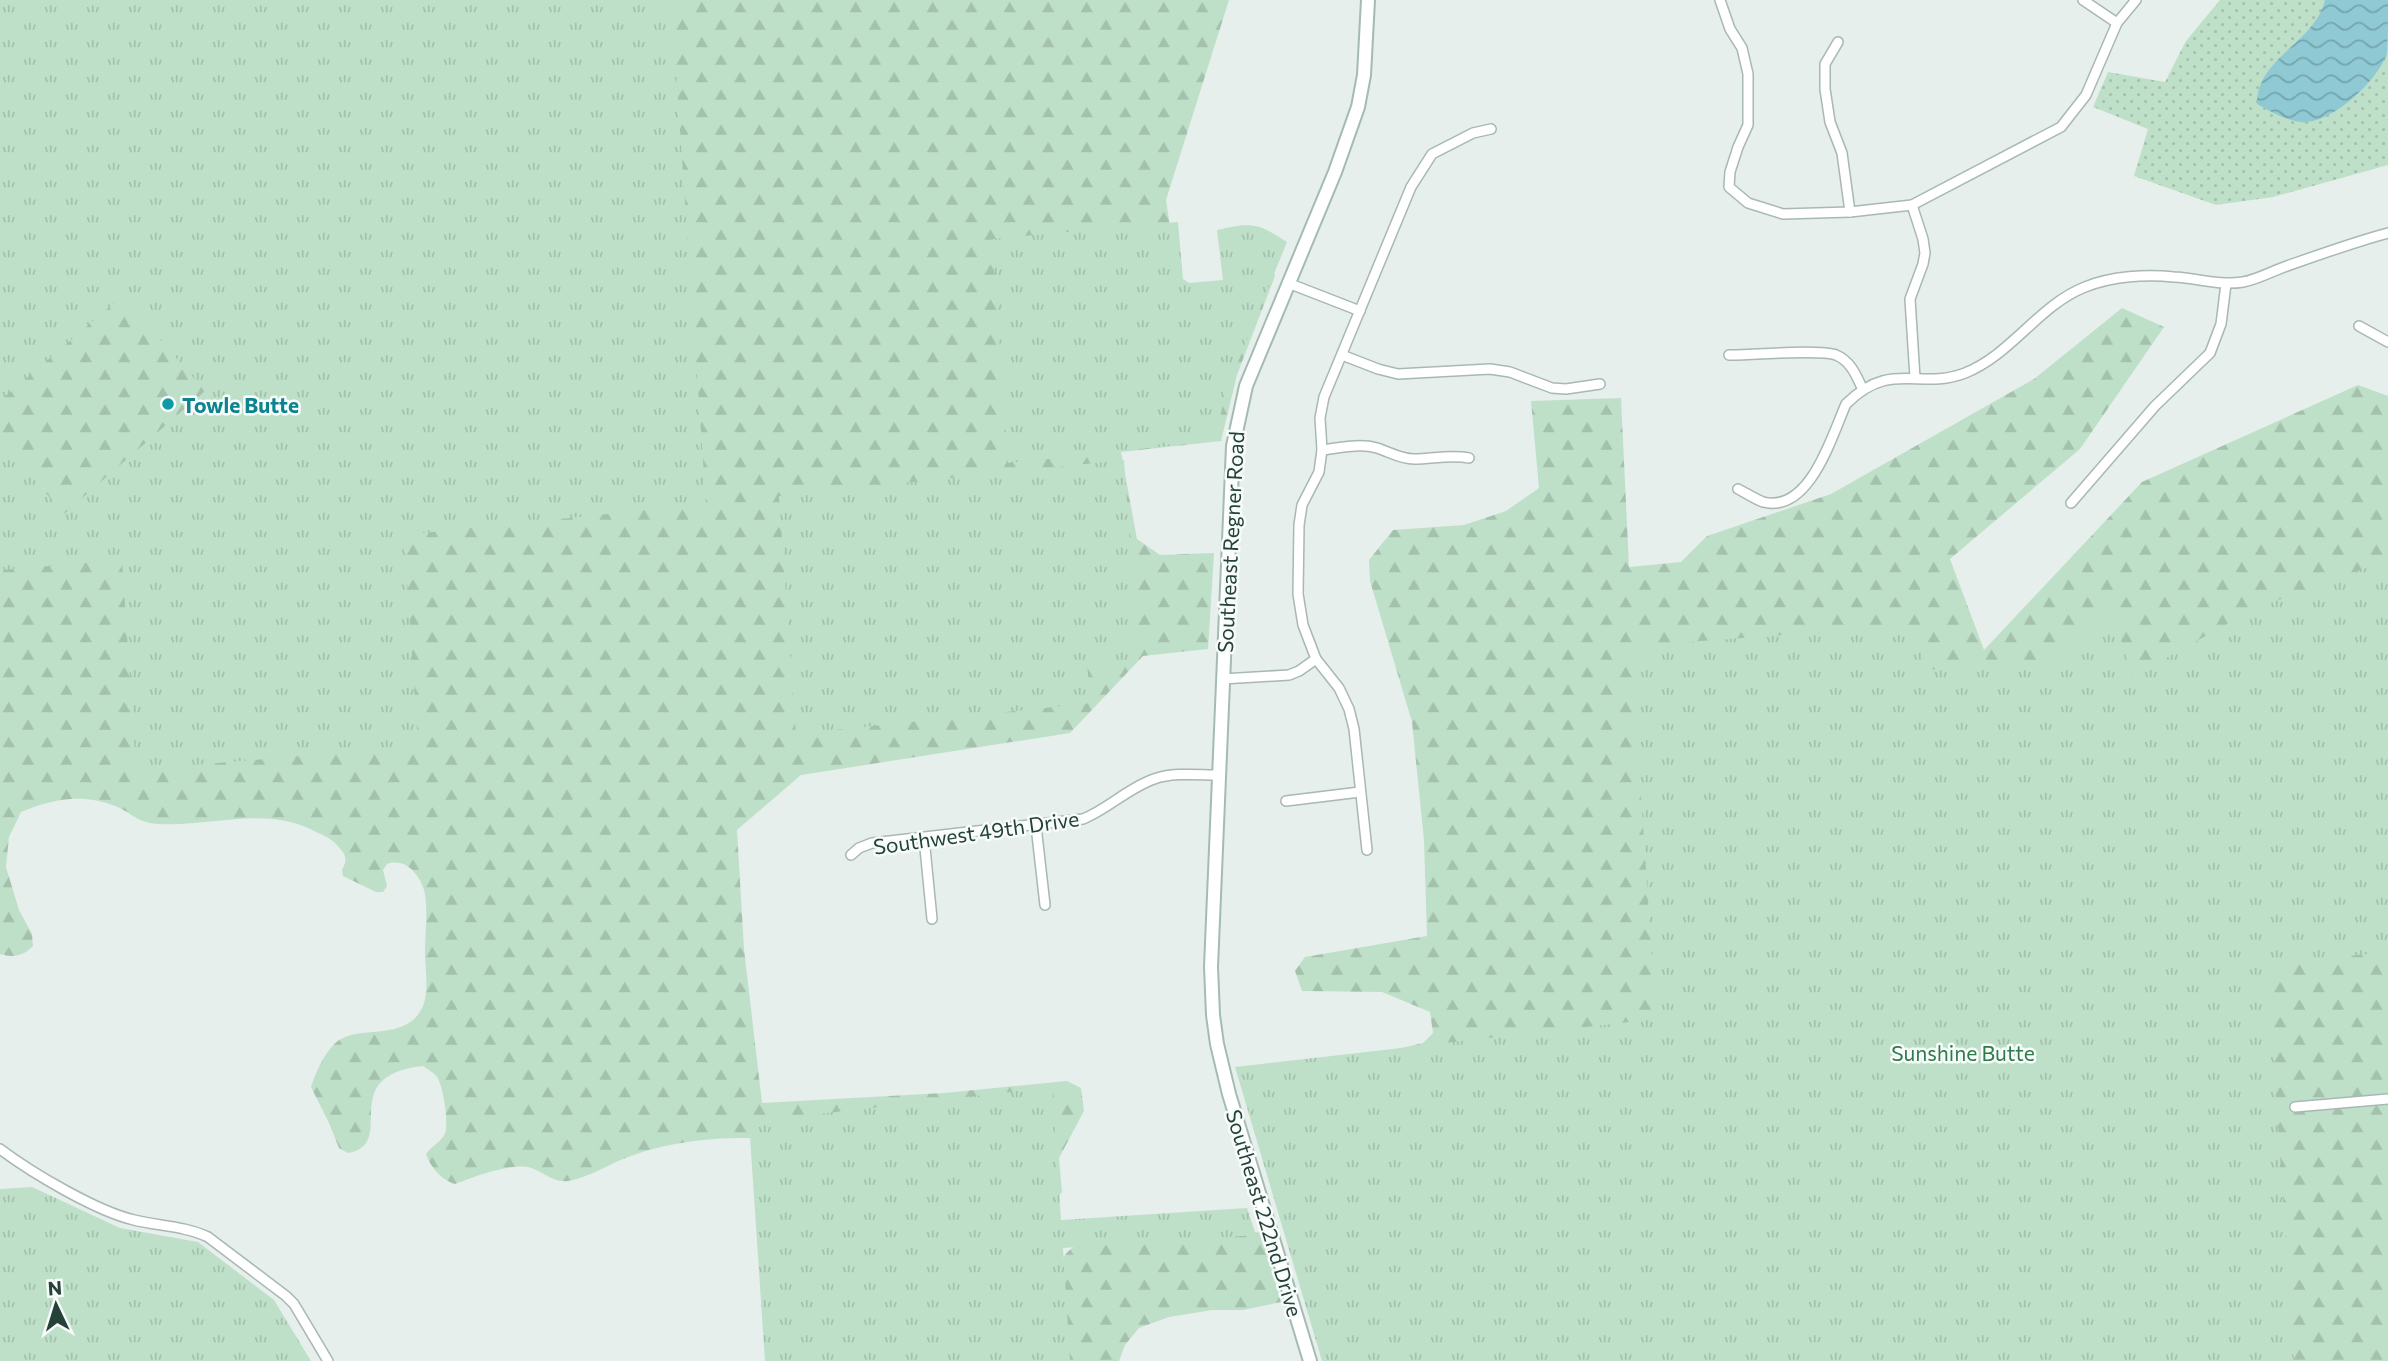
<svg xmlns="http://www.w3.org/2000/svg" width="2388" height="1361" viewBox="0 0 2388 1361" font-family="Commissioner,sans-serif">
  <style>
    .grass { fill: url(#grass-dots) }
    .forest { fill: url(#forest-firs) }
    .park { fill: url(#park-tufts) }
    .water { fill: url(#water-waves) }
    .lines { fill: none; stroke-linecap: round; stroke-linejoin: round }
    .minor-casing { stroke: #a8b8b2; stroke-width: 12 }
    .secondary-casing { stroke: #a4bbb3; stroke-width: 16 }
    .minor { stroke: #fff; stroke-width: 9 }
    .secondary { stroke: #fff; stroke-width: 12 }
    .culture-dot { fill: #0f9aa8; stroke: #f7fbf9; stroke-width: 2.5 }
    .labels { text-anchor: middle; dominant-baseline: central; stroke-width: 5; stroke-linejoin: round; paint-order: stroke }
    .culture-label { font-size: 21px; font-weight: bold; fill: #0d838f; stroke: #f7fbf9; text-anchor: start }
    .street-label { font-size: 21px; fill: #24423a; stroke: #f7fbf9 }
    .park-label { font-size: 21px; fill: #2d7a4b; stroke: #f7fbf9 }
  </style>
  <defs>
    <pattern id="grass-dots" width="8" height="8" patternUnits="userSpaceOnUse" patternTransform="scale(1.75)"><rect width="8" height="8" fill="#bfe0c8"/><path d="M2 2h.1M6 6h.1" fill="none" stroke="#a4c1ad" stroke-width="1.8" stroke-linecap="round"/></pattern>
    <pattern id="forest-firs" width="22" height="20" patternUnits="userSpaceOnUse" patternTransform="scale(1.75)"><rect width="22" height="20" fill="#bfe0c8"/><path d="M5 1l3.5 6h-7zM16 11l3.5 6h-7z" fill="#a4c1ad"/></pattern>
    <pattern id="park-tufts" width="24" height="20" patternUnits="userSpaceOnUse" patternTransform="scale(1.75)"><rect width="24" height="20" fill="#bfe0c8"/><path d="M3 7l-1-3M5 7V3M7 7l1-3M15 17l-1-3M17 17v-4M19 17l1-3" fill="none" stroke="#a4c1ad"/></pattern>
    <pattern id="water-waves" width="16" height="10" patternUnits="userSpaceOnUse" patternTransform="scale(1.75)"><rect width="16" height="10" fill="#8ec9d4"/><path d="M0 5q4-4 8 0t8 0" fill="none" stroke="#74a5ad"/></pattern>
  </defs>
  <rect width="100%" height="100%" fill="#e6efeb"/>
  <path class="grass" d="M2220,0H2388V165L2273,197L2216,205L2134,176L2148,129L2093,107L2108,72L2165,82L2186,41Z"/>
  <g class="forest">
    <path d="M0,0H1229L1166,200L1179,285L1225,282L1272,265L1275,276L1237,375L1221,441L1121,452L1137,539L1160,555L1214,553L1208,649L1143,656L1070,733L801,775L737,830L744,949L762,1103L944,1093L1067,1081L1081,1088L1084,1111L1059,1158L1062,1192L1058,1197L756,1138C712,1137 664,1142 623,1159C606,1166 587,1178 568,1181C552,1183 542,1170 528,1167C508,1164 473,1177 455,1184C441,1180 430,1166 426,1154C431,1146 443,1141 445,1133C449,1123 443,1085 437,1077C433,1072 427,1069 423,1066C333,1076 400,1144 348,1153L339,1148L329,1123L311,1087C316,1072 327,1045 343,1038C365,1027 405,1039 421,1010C430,995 425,968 425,952C425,935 429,902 423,887C417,872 405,858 387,864L383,870L387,886L383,892H376L343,876L342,870C349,857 345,854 335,843C329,837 320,834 312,830C263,806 210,827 159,824C136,823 133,813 115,806C83,793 52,799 21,812L9,837L6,867L19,910L32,934L33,946C23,956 14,958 0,954Z"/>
    <path d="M2122,308L2164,327L2080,449L1950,559L1984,650L2142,482L2358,385L2388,396V1361H1586L1370,1055L1423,1043L1433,1033L1430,1012L1382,992L1302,991L1295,971L1305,957L1427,936L1424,840L1412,722L1370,581L1369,560L1393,530L1464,525L1506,511L1539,488L1531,401L1621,398L1629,567L1681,562L1707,536L1831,494L2034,379Z"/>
    <path d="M1261,1232L1281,1302L1243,1310H1212L1169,1317L1139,1328L1125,1345L1119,1361H1066L1060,1264C1066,1250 1074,1245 1089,1241Z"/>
  </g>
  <g class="park">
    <path d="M0,0H671L706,504L404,535L418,746L136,770L122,560L0,570V440L64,514L205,391L122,296L0,401Z"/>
    <path d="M1178,222L1183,279L1189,283L1223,280L1217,230C1252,222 1258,223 1287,242L1225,394L1215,441L1008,463L992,239Z"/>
    <path d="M1124,460L1138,659L1087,664L1091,703L796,734L779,496Z"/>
    <path d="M2388,560V952L2267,964L2294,1361H1322L1235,1067L1656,1019L1631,646L1920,625L1924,670L2049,662L2112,610L2132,677L2254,609Z"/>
    <path d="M1052,1087L1061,1220L1247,1208L1256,1235L1063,1248L1070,1361H765L749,1122Z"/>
    <path d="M32,1187L120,1228L198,1242L274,1300L311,1361H0V1189Z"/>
  </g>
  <path class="water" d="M2325,0H2388C2388,16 2388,39 2387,54C2377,80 2337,119 2307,122C2292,124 2270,111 2257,104C2257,57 2315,43 2325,0Z"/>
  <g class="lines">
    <defs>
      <g id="minor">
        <path d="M1720,0L1730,29L1742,48L1748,74V125L1738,147L1730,172L1729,187L1748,203L1783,214L1850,212L1912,205L2061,127L2086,95L2117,23L2136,0"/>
        <path d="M2083,0L2117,23"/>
        <path d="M1838,42L1825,64V89L1830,122L1842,153L1850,212"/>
        <path d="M1912,205L1923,239L1925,253L1923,264L1910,299L1915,378"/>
        <path d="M1288,283L1360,311"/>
        <path d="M2359,326L2388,342"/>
        <path d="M1342,355L1378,369L1398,374L1490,369L1510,372L1552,388L1566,389L1600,384"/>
        <path d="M1729,355C1752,355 1819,349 1836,355C1851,361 1857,377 1863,390"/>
        <path d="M1322,450C1339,448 1360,443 1377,448C1390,452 1400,459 1414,459C1433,459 1450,454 1469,458"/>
        <path d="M1738,489C1746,493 1755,499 1763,502C1810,514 1832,435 1846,404C1891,359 1919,391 1965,373C2011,355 2039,305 2085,287C2112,276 2146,274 2174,277C2198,278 2219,286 2243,282C2259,279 2272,271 2287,266C2321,254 2354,242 2388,233"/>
        <path d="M2071,503L2155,406L2210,353L2221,324L2226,284"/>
        <path d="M1222,679L1289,675L1299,671L1316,659"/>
        <path d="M1286,801L1360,792"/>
        <path d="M1036,826L1045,905"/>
        <path d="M924,838L932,919"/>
        <path d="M1367,850L1354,729L1349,709L1339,688L1316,659L1303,625L1298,594L1299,525L1302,505L1319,472L1322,450L1320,418L1324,397L1411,187L1432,154L1473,133L1491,129"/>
        <path d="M851,855L859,848L872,843L1083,819C1108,809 1128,788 1154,779C1174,772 1198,775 1219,775"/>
        <path d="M2295,1107L2388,1099"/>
        <path d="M0,1149C32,1173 96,1211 134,1220C158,1226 185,1226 208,1237L286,1296L294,1304L328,1361"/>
      </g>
      <path id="secondary" d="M1310,1361L1229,1094L1217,1044L1213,1015L1211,967L1233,446L1246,386L1335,172L1358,107L1364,75L1368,0"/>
    </defs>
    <use href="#minor" class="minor-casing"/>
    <use href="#secondary" class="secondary-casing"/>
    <use href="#minor" class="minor"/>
    <use href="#secondary" class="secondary"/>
  </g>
  <circle class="culture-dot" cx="168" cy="404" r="7"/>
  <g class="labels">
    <g class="culture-label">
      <text x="182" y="404">Towle Butte</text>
    </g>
    <g class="street-label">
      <text transform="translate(1230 542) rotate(-87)">Southeast Regner Road</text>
      <text transform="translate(976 832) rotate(-8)">Southwest 49th Drive</text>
      <text transform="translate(1265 1213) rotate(73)">Southeast 222nd Drive</text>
    </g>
    <g class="park-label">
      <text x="1963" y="1052">Sunshine Butte</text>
    </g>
  </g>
  <g transform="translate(56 1305) rotate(356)" stroke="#f7fbf9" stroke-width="5" paint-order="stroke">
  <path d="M0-5L12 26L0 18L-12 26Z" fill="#24423a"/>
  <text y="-10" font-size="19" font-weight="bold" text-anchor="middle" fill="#24423a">N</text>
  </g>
</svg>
